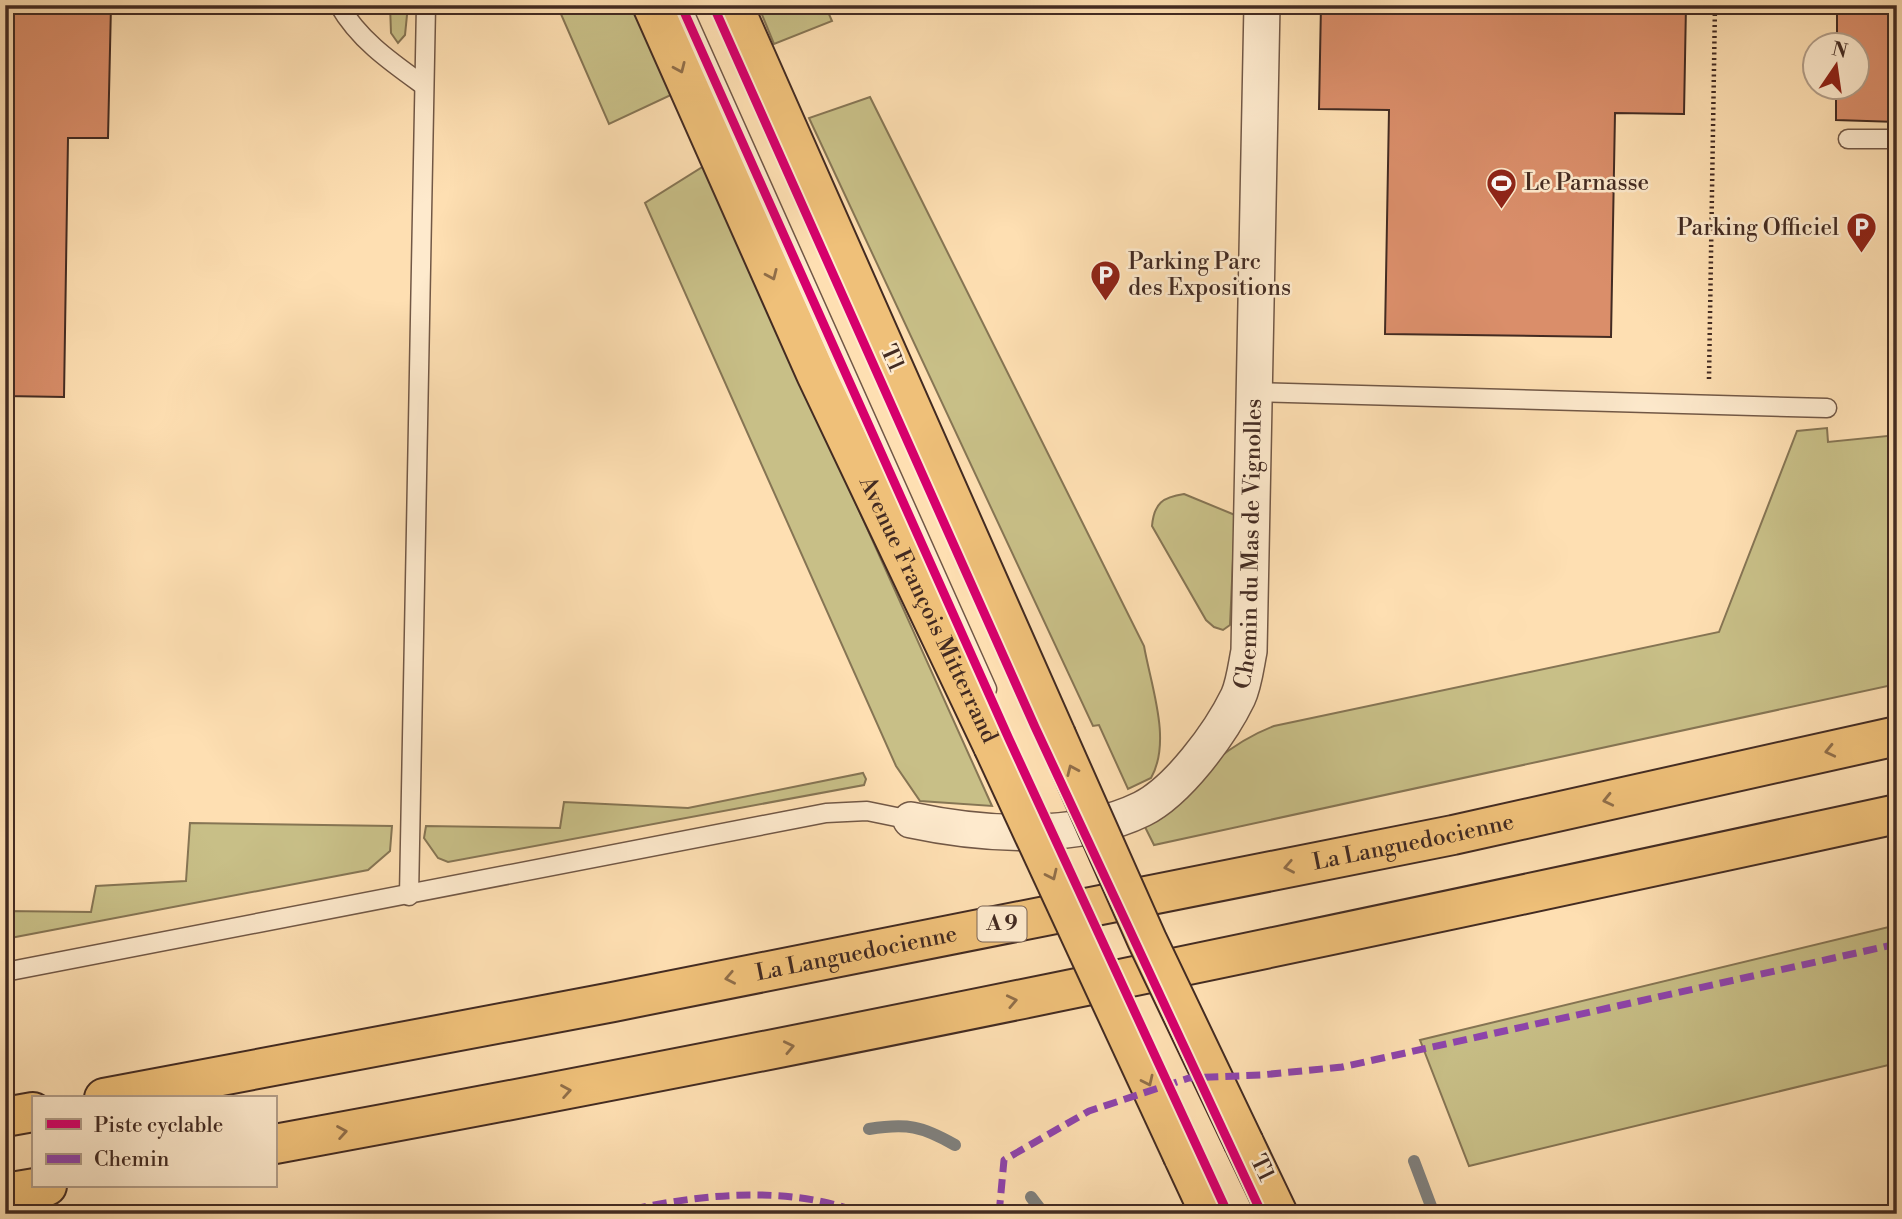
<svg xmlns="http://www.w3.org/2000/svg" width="1902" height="1219" viewBox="0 0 1902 1219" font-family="'Libre Bodoni',serif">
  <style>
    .green { fill: #c8bf87; stroke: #867554; stroke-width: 2 }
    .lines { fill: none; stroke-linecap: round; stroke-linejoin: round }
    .stream { stroke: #7f807d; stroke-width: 12 }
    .building { fill: #da8e6a; stroke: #432b22; stroke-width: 2 }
    .lane-casing { stroke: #725846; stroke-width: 21 }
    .street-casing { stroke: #725846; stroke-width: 38 }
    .primary-casing { stroke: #432b22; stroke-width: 42 }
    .highway-casing { stroke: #432b22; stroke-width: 42 }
    .path { stroke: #432b22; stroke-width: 4.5; stroke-dasharray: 2 3.5; stroke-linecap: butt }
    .lane { stroke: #feeacd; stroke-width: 18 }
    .street { stroke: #feeacd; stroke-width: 35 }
    .primary { stroke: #efc079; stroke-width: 38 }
    .highway { stroke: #efc079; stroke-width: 38 }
    .primary-bridge-casing { stroke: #432b22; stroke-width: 42; stroke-linecap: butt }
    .primary-bridge { stroke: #efc079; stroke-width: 38 }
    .quiet { stroke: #8e44ad; stroke-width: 7; stroke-dasharray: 14 7; stroke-linecap: butt }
    .cycleway-casing { stroke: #feeacd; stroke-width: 13 }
    .cycleway { stroke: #d6006c; stroke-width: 9 }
    .oneway { stroke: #906e49 }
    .labels { text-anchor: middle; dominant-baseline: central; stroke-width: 5; stroke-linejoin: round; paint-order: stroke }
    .shield { fill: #feeacd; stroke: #7b6455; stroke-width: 2 }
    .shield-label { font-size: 21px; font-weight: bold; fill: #432b22 }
    .poi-label { font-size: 23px; fill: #432b22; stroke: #feeacd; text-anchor: start }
    .street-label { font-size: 23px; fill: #432b22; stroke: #feeacd }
  </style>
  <rect width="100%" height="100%" fill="#fedfb2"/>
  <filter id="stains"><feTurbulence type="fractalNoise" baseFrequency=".00286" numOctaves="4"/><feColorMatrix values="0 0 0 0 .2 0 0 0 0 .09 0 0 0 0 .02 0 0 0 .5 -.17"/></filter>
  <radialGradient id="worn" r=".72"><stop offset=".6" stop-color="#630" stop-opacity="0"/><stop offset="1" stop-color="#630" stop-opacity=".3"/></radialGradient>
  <g class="green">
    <path d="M390,5H408L405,35L398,43L391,33Z"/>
    <path d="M557,5H631L673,94L609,124Z"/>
    <path d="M758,5H825L832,21L774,44Z"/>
    <path d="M870,97L1144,646C1151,686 1172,741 1151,778L1128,789L1099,725L1093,726L809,118Z"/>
    <path d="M704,166L992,806L920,801L896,766L645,203Z"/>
    <path d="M1827,428L1828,442L1897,435V684L1154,845L1145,827C1185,788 1221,746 1274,726L1719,632L1797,431Z"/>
    <path d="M1184,494L1235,515L1230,625L1223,630L1214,627L1206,620L1152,526C1154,503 1163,497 1184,494Z"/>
    <path d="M863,773L866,779L864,785L448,862L438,858L424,838L426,826L560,828L564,802L688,808Z"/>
    <path d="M190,823L392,826L390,851L368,870L5,939V911L91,912L96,886L186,881Z"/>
    <path d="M1897,925V1063L1469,1166L1420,1040Z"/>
  </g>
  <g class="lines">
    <g class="stream">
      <path d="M869,1129C907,1123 922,1126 955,1145"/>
      <path d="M1414,1161L1434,1214"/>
      <path d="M1031,1197L1044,1214"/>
    </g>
  </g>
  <g class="building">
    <path d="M5,5H111L108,138H68L64,397L5,396Z"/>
    <path d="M1321,5H1686L1684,114L1615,113L1611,337L1385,334L1389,110L1319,109Z"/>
    <path d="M1837,5H1897V122L1836,120V88H1857V46H1837Z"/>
  </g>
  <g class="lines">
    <defs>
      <g id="lane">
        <path d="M339,5C359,40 391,62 423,85"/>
        <path d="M681,5L987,689"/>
        <path d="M1848,139H1897"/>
        <path d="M1254,392L1827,408"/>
        <path d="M409,896L426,5"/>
        <path d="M5,972L826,813L867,811L911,820"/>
      </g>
      <g id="street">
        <path id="s1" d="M911,820C981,835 1075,842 1142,809C1178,791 1220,734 1238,697C1244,684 1246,666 1249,651L1262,5"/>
      </g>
      <g id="primary">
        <path id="s2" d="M652,5L816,374L993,746"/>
        <path d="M733,5L1056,735"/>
        <path d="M1244,1143L1278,1214"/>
        <path d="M1183,1156L1210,1214"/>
      </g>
      <g id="highway">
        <path id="s3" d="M104,1098L613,1002L1453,835L1897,736"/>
        <path d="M5,1117L33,1112"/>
        <path d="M275,1144C818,1045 1358,931 1897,814"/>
        <path d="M5,1193L47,1186"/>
      </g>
    </defs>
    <use href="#lane" class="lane-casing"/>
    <use href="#street" class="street-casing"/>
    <use href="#primary" class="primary-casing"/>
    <use href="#highway" class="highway-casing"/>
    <path class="path" d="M1709,379L1715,5"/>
    <use href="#lane" class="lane"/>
    <use href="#street" class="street"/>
    <use href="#primary" class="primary"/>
    <use href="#highway" class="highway"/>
    <defs>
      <g id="primary-bridge">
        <path d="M1056,735L1147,940L1244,1143"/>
        <path d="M993,746L1183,1156"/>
      </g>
    </defs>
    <use href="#primary-bridge" class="primary-bridge-casing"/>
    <use href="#primary-bridge" class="primary-bridge"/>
    <g class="quiet">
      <path d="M612,1214C690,1195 788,1183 863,1214"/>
      <path d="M999,1214L1004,1160L1089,1111L1189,1078L1261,1075L1342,1067L1897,944"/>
    </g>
    <defs>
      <g id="cycleway">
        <path d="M681,5L1009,739L1228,1214"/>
        <path d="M713,5L1035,727L1262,1214"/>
      </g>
    </defs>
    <use href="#cycleway" class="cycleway-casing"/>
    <use href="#cycleway" class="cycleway"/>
  </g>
  <defs><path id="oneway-chevron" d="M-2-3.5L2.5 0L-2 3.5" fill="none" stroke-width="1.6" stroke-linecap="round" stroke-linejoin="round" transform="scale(1.75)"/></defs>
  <g class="oneway">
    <use href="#oneway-chevron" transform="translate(680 68) rotate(66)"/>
    <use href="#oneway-chevron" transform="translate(772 275) rotate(66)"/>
    <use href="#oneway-chevron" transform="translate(1830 751) rotate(167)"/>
    <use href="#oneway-chevron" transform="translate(1072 770) rotate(-114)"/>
    <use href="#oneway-chevron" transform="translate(1608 800) rotate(167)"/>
    <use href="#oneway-chevron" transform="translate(1289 867) rotate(169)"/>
    <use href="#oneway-chevron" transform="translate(1052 875) rotate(65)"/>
    <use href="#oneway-chevron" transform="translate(730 978) rotate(169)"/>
    <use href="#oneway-chevron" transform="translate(1012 1001) rotate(-12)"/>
    <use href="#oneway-chevron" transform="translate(789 1047) rotate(-12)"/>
    <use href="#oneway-chevron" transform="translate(1148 1081) rotate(65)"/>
    <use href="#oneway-chevron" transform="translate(566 1091) rotate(-10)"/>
    <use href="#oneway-chevron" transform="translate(342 1132) rotate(-10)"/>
  </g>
  <defs>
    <symbol id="stadium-pin" viewBox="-11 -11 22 30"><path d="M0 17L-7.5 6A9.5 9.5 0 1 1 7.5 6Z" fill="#8f2418" stroke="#feeacd"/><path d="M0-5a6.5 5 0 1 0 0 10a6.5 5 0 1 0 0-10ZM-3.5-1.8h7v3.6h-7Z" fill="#fff"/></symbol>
    <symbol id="parking-pin" viewBox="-11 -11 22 30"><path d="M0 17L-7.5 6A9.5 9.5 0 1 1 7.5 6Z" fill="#8f2418" stroke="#feeacd"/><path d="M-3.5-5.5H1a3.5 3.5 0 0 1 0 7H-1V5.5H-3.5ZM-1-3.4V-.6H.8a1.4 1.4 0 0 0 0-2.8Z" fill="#fff"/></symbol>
  </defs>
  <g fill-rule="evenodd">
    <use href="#stadium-pin" x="1484" y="166" width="35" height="47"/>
    <use href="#parking-pin" x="1844" y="210" width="35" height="47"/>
    <use href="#parking-pin" x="1088" y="258" width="35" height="47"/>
  </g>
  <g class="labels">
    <rect class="shield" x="977.5" y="906.5" width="49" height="35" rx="5"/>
    <g class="shield-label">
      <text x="1002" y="924">A 9</text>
    </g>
    <g class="poi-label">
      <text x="1524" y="183">Le Parnasse</text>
      <text x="1839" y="228" text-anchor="end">Parking Officiel</text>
      <text x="1128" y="262">Parking Parc<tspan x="1128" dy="26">des Expositions</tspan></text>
    </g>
    <g class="street-label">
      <text transform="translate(892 358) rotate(66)">T1</text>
      <text stroke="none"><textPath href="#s1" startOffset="539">Chemin du Mas de Vignolles</textPath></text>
      <text stroke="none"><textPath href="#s2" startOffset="665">Avenue François Mitterrand</textPath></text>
      <text stroke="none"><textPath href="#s3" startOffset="1334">La Languedocienne</textPath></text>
      <text stroke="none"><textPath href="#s3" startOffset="766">La Languedocienne</textPath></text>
      <text transform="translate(1262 1168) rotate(64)">T1</text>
    </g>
  </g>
  <rect width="1902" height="1219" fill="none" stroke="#fedfb2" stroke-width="28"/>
  <rect x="7" y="7" width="1888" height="1205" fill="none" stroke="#432b22" stroke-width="3.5"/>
  <rect x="14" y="14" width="1874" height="1191" fill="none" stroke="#432b22" stroke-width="2"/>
  <rect x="32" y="1096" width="245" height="91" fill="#feeacd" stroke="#b39e89" stroke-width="2"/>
  <rect x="46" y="1119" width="35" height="10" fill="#d6006c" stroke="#b39e89" stroke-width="2"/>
  <text x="94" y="1132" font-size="21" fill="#432b22">Piste cyclable</text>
  <rect x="46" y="1154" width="35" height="10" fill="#8e44ad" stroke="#b39e89" stroke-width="2"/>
  <text x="94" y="1166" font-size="21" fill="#432b22">Chemin</text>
  <g transform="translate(1836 66) rotate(13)"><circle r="33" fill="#feeacd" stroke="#b39e89" stroke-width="2"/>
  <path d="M0-5L12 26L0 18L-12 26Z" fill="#8f2418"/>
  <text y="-10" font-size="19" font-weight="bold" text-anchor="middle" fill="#432b22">N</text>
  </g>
  <rect width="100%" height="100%" filter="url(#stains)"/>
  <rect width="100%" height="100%" fill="url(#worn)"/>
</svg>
